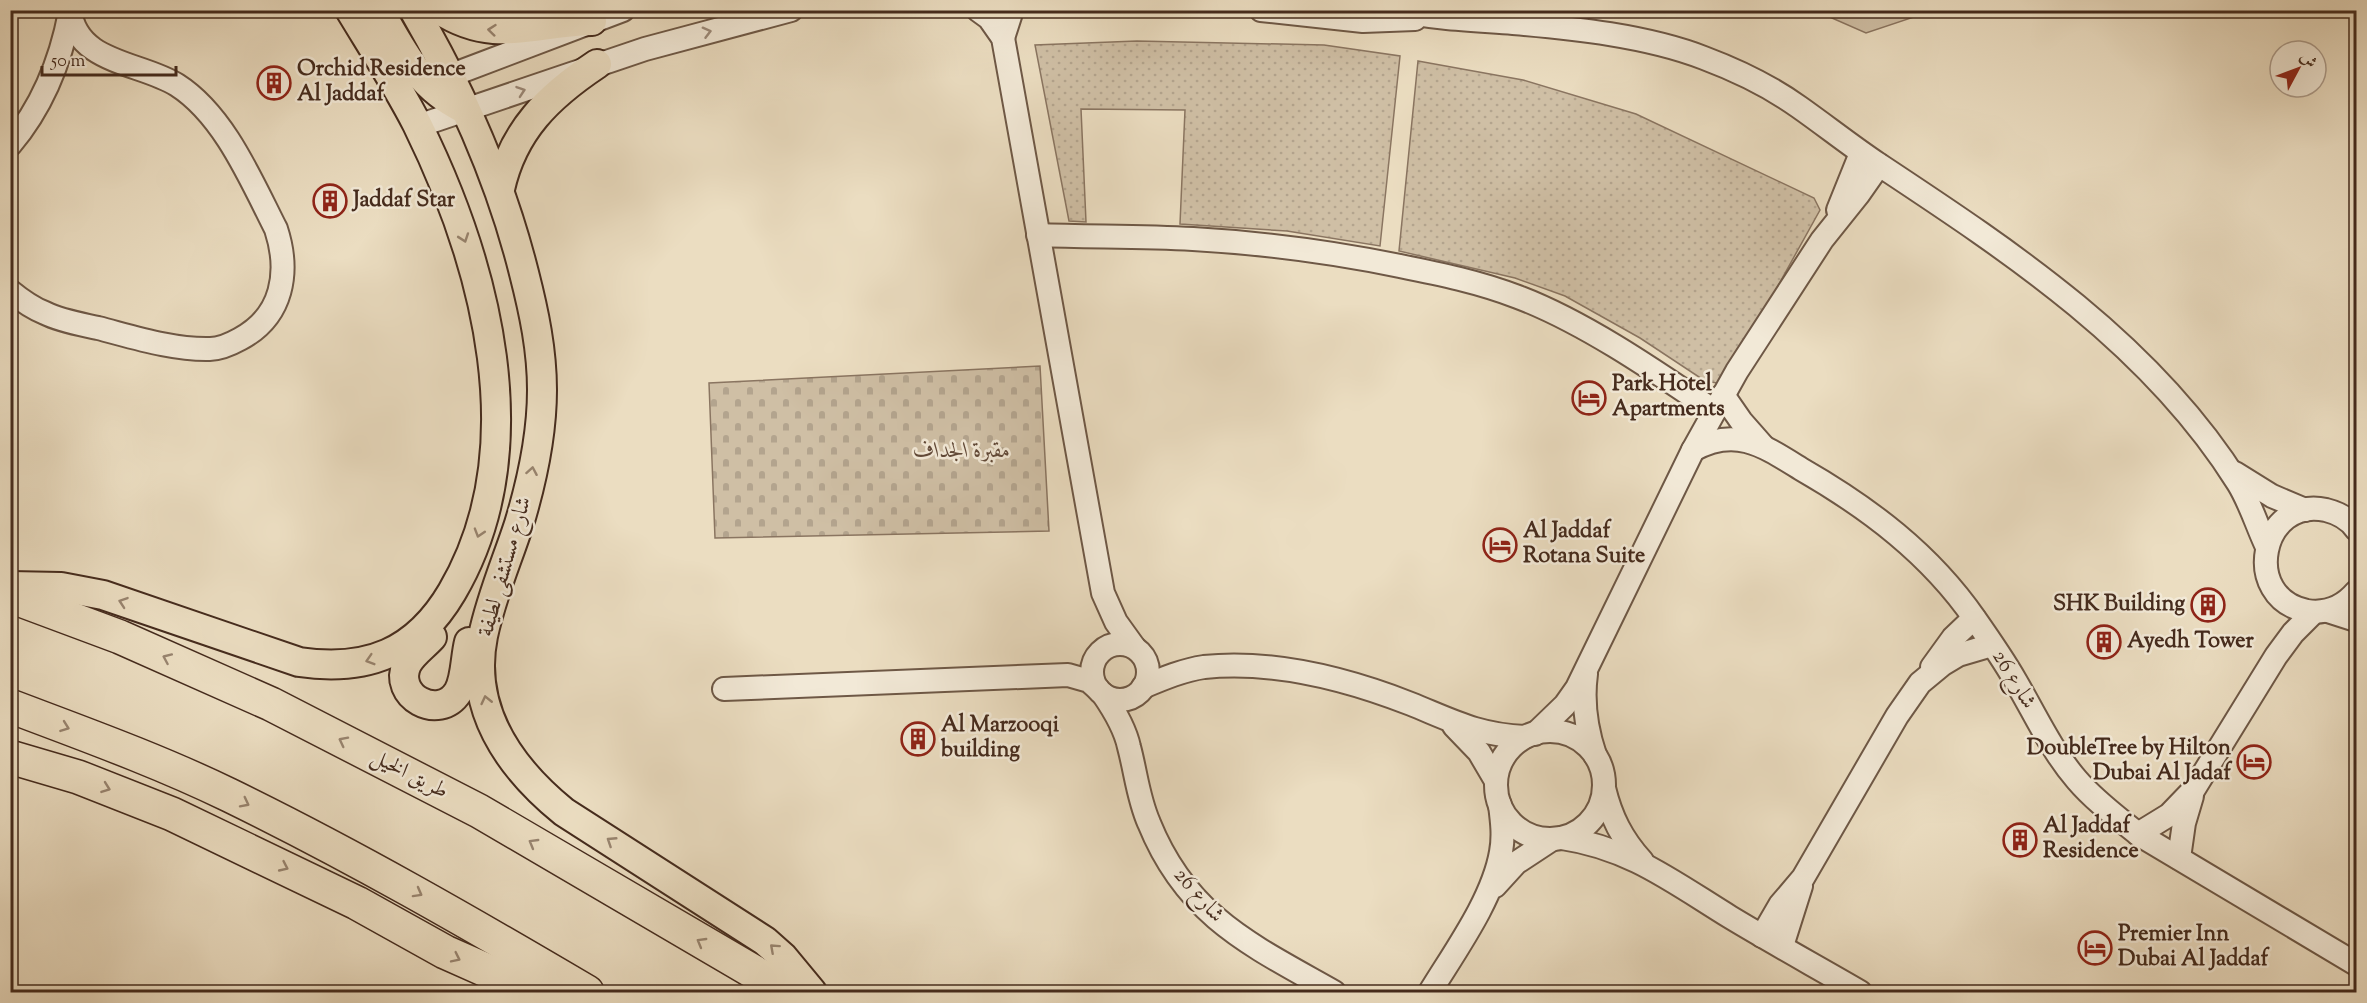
<svg xmlns="http://www.w3.org/2000/svg" width="2367" height="1003" viewBox="0 0 2367 1003" font-family="'Sorts Mill Goudy',Amiri,serif">
  <style>
    .cemetery { fill: url(#cemetery-stones); stroke: #8a7561; stroke-width: 1.5 }
    .garden { fill: url(#garden-dots); stroke: #8a7561; stroke-width: 1.5 }
    .pitch { fill: #cfbfa5; stroke: #8a7561; stroke-width: 1.5 }
    .lines { fill: none; stroke-linecap: round; stroke-linejoin: round }
    .minor-casing { stroke: #6e5846; stroke-width: 26 }
    .major-casing { stroke: #452b1d; stroke-width: 32 }
    .highway-casing { stroke: #452b1d; stroke-width: 36 }
    .minor { stroke: #f2e9d7; stroke-width: 22 }
    .major { stroke: #ebddc1; stroke-width: 28 }
    .highway { stroke: #ebddc1; stroke-width: 33 }
    .oneway { stroke: #98846f }
    .oneway2 { stroke: #9c8a7a }
    .labels { text-anchor: middle; dominant-baseline: central; stroke-width: 5; stroke-linejoin: round; paint-order: stroke }
    .poi-label { font-size: 22px; font-weight: bold; fill: #452b1d; stroke: #f2e9d7; text-anchor: start }
    .park-label { font-size: 22px; font-style: italic; fill: #614938; stroke: #f2e9d7 }
    .street-label { font-size: 22px; fill: #452b1d; stroke: #f2e9d7 }
  </style>
  <defs>
    <pattern id="cemetery-stones" width="16" height="16" patternUnits="userSpaceOnUse" patternTransform="scale(1.5)"><rect width="16" height="16" fill="#cfbfa5"/><path d="M2 7V4a2 2 0 0 1 4 0v3zM10 15v-3a2 2 0 0 1 4 0v3z" fill="#b3a48e"/></pattern>
    <pattern id="garden-dots" width="8" height="8" patternUnits="userSpaceOnUse" patternTransform="scale(1.5)"><rect width="8" height="8" fill="#cfbfa5"/><path d="M2 2h.1M6 6h.1" fill="none" stroke="#b3a48e" stroke-width="1.8" stroke-linecap="round"/></pattern>
  </defs>
  <rect width="100%" height="100%" fill="#ebddc1"/>
  <filter id="stains"><feTurbulence type="fractalNoise" baseFrequency=".00333" numOctaves="4"/><feColorMatrix values="0 0 0 0 .2 0 0 0 0 .09 0 0 0 0 .02 0 0 0 .5 -.17"/></filter>
  <radialGradient id="worn" r=".72"><stop offset=".6" stop-color="#630" stop-opacity="0"/><stop offset="1" stop-color="#630" stop-opacity=".3"/></radialGradient>
  <path class="cemetery" d="M1040,366L1049,531L715,538L709,383Z"/>
  <g class="garden">
    <path d="M1137,41L1324,45L1400,56L1380,246L1287,231L1180,224L1185,110L1081,109L1086,222L1069,221L1035,45Z"/>
    <path d="M1418,61L1523,80L1636,114L1814,198L1820,210L1728,376L1717,383L1705,381L1640,338L1565,296L1515,278L1399,251Z"/>
  </g>
  <path class="pitch" d="M1816,11H1927L1926,13L1866,33Z"/>
  <g class="lines">
    <defs>
      <g id="minor">
        <path d="M978,10L989,18L1003,38L1103,593L1116,622L1134,647"/>
        <path d="M1261,10L1363,21L1415,19"/>
        <path d="M1396,10C1435,19 1474,20 1513,23C1573,28 1648,36 1704,58C1736,70 1771,87 1799,107C1826,126 1851,146 1878,164C2011,252 2151,344 2238,483C2250,502 2257,526 2267,547"/>
        <path d="M1003,38L1012,10"/>
        <path d="M436,81L623,10"/>
        <path d="M418,126L645,49L791,10"/>
        <path d="M10,145C42,107 61,60 70,12"/>
        <path d="M1838,210L1861,153"/>
        <path d="M1038,235C1090,237 1141,236 1193,239C1262,243 1332,252 1400,266C1440,274 1479,282 1518,297C1584,322 1655,371 1714,411"/>
        <path d="M10,291C21,300 32,308 45,313C61,321 80,324 98,328C133,337 173,350 210,349C220,349 231,344 240,339C283,316 290,272 276,229C251,180 224,115 177,85C141,62 76,64 70,10"/>
        <path d="M1723,395L1741,421L1763,446"/>
        <path d="M1693,450C1736,426 1764,446 1801,469C1869,508 1930,554 1975,619C1989,639 2003,659 2015,680C2035,714 2051,750 2077,780C2095,801 2117,817 2138,834L2356,964"/>
        <path d="M2235,473L2272,496L2305,510"/>
        <path d="M2356,529C2349,519 2338,513 2326,510C2261,496 2240,598 2307,611C2327,614 2344,606 2356,592"/>
        <path d="M2328,611L2356,620"/>
        <circle cx="1120" cy="672" r="28"/>
        <path d="M1932,667L1953,638L1974,618"/>
        <path d="M1586,674C1582,703 1586,728 1595,755"/>
        <path d="M1143,687C1162,679 1183,670 1204,667C1273,660 1347,679 1411,704C1453,721 1478,735 1525,737"/>
        <path d="M724,689L1068,675L1089,681L1098,689"/>
        <path d="M1103,694C1114,710 1125,728 1129,747C1136,773 1138,798 1149,823C1187,917 1251,945 1334,992"/>
        <path d="M1454,726L1479,752L1496,781"/>
        <circle cx="1550" cy="785" r="54"/>
        <path d="M1535,734L1565,705L1577,688L1693,450L1737,371L1822,240L1858,195L1879,165"/>
        <path d="M1604,788C1611,817 1622,839 1642,861"/>
        <path d="M2138,834L2169,815L2194,789L2276,656L2293,633L2314,612"/>
        <path d="M1562,838C1630,848 1673,882 1730,917C1773,943 1817,967 1860,992"/>
        <path d="M2179,858L2184,823L2192,796"/>
        <path d="M1495,886L1516,863L1551,840"/>
        <path d="M1762,936L1780,905L1803,878L1897,716L1920,683L1943,664L1958,655L1992,645"/>
        <path d="M1782,946L1801,886"/>
        <path d="M1430,992C1455,951 1493,899 1501,852C1504,836 1502,821 1500,805"/>
      </g>
      <g id="major">
        <path d="M379,10C403,52 419,87 464,109"/>
        <path d="M414,10C462,93 501,181 524,273C534,312 542,350 542,390C542,435 532,481 519,524C507,561 491,597 483,636C468,710 510,768 564,812L765,941L783,957L812,992"/>
        <path d="M440,10C493,45 535,22 592,21"/>
        <path d="M500,189C513,130 549,96 597,64"/>
        <path d="M10,586L61,587L103,595L299,662C367,672 416,653 452,592C536,449 486,264 417,124C397,85 373,48 350,10"/>
        <path d="M432,637C424,646 413,653 407,664C392,696 439,722 458,692C466,679 465,657 469,642"/>
      </g>
      <g id="highway">
        <path d="M10,596L120,637L271,704L479,811L788,992"/>
        <path d="M10,706C84,734 159,761 229,795C352,855 470,923 587,992"/>
        <path d="M10,757L78,777L172,814L357,903L445,952L535,992"/>
      </g>
    </defs>
    <use href="#minor" class="minor-casing"/>
    <use href="#major" class="major-casing"/>
    <use href="#highway" class="highway-casing"/>
    <use href="#minor" class="minor"/>
    <use href="#major" class="major"/>
    <use href="#highway" class="highway"/>
  </g>
  <defs><path id="oneway-chevron" d="M-2-3.5L2.5 0L-2 3.5" fill="none" stroke-width="1.6" stroke-linecap="round" stroke-linejoin="round" transform="scale(1.5)"/></defs>
  <g class="oneway">
    <use href="#oneway-chevron" transform="translate(492 30) rotate(-174)"/>
    <use href="#oneway-chevron" transform="translate(464 238) rotate(71)"/>
    <use href="#oneway-chevron" transform="translate(532 471) rotate(-80)"/>
    <use href="#oneway-chevron" transform="translate(479 533) rotate(107)"/>
    <use href="#oneway-chevron" transform="translate(123 602) rotate(-161)"/>
    <use href="#oneway-chevron" transform="translate(167 658) rotate(-156)"/>
    <use href="#oneway-chevron" transform="translate(370 660) rotate(163)"/>
    <use href="#oneway-chevron" transform="translate(486 700) rotate(-103)"/>
    <use href="#oneway-chevron" transform="translate(65 727) rotate(20)"/>
    <use href="#oneway-chevron" transform="translate(343 741) rotate(-153)"/>
    <use href="#oneway-chevron" transform="translate(106 788) rotate(20)"/>
    <use href="#oneway-chevron" transform="translate(245 803) rotate(27)"/>
    <use href="#oneway-chevron" transform="translate(611 841) rotate(-147)"/>
    <use href="#oneway-chevron" transform="translate(533 843) rotate(-150)"/>
    <use href="#oneway-chevron" transform="translate(284 867) rotate(25)"/>
    <use href="#oneway-chevron" transform="translate(418 893) rotate(29)"/>
    <use href="#oneway-chevron" transform="translate(701 942) rotate(-150)"/>
    <use href="#oneway-chevron" transform="translate(774 948) rotate(-138)"/>
    <use href="#oneway-chevron" transform="translate(456 958) rotate(26)"/>
  </g>
  <g class="oneway2">
    <use href="#oneway-chevron" transform="translate(707 32) rotate(-15)"/>
    <use href="#oneway-chevron" transform="translate(521 91) rotate(-19)"/>
  </g>
  <defs>
    <symbol id="building-ring" viewBox="-11 -11 22 22"><circle r="9.5" fill="#f2e9d7" stroke="#8f2418" stroke-width="1.5"/><path d="M-4-6H4V6H1V3H-1V6H-4ZM-2.5-4.3h1.7v1.8h-1.7ZM.8-4.3h1.7v1.8H.8ZM-2.5-1h1.7V.8h-1.7ZM.8-1h1.7V.8H.8Z" fill="#8f2418"/></symbol>
    <symbol id="hotel-ring" viewBox="-11 -11 22 22"><circle r="9.5" fill="#f2e9d7" stroke="#8f2418" stroke-width="1.5"/><path d="M-6-4.5h1.5V1H6V5H4.5V3h-9V5H-6ZM-4 0a1.8 1.8 0 1 1 3.6 0ZM.5 0V-2.5h3Q6-2.5 6 0Z" fill="#8f2418"/></symbol>
  </defs>
  <g fill-rule="evenodd">
    <use href="#building-ring" x="255" y="64" width="38" height="38"/>
    <use href="#building-ring" x="311" y="182" width="38" height="38"/>
    <use href="#hotel-ring" x="1570" y="379" width="38" height="38"/>
    <use href="#hotel-ring" x="1481" y="526" width="38" height="38"/>
    <use href="#building-ring" x="2189" y="586" width="38" height="38"/>
    <use href="#building-ring" x="2085" y="623" width="38" height="38"/>
    <use href="#building-ring" x="899" y="720" width="38" height="38"/>
    <use href="#hotel-ring" x="2235" y="743" width="38" height="38"/>
    <use href="#building-ring" x="2001" y="821" width="38" height="38"/>
    <use href="#hotel-ring" x="2076" y="929" width="38" height="38"/>
  </g>
  <g class="labels">
    <g class="poi-label">
      <text x="297" y="70">Orchid Residence<tspan x="297" dy="25">Al Jaddaf</tspan></text>
      <text x="353" y="201">Jaddaf Star</text>
      <text x="1612" y="385">Park Hotel<tspan x="1612" dy="25">Apartments</tspan></text>
      <text x="1523" y="532">Al Jaddaf<tspan x="1523" dy="25">Rotana Suite</tspan></text>
      <text x="2185" y="605" text-anchor="end">SHK Building</text>
      <text x="2127" y="642">Ayedh Tower</text>
      <text x="941" y="726">Al Marzooqi<tspan x="941" dy="25">building</tspan></text>
      <text x="2231" y="749" text-anchor="end">DoubleTree by Hilton<tspan x="2231" dy="25">Dubai Al Jadaf</tspan></text>
      <text x="2043" y="827">Al Jaddaf<tspan x="2043" dy="25">Residence</tspan></text>
      <text x="2118" y="935">Premier Inn<tspan x="2118" dy="25">Dubai Al Jaddaf</tspan></text>
    </g>
    <g class="park-label">
      <text x="962" y="452">مقبرة الجداف</text>
    </g>
    <g class="street-label">
      <text transform="translate(506 567) rotate(-74)">شارع مستشفى لطيفة</text>
      <text transform="translate(2013 680) rotate(59)">شارع 26</text>
      <text transform="translate(409 775) rotate(27)">طريق الخيل</text>
      <text transform="translate(1198 896) rotate(49)">شارع 26</text>
    </g>
  </g>
  <rect width="2367" height="1003" fill="none" stroke="#ebddc1" stroke-width="36"/>
  <rect x="12" y="12" width="2343" height="979" fill="none" stroke="#452b1d" stroke-width="3"/>
  <rect x="18" y="18" width="2331" height="967" fill="none" stroke="#452b1d" stroke-width="1.5"/>
  <g transform="translate(2298 69) rotate(49)"><circle r="28" fill="#f2e9d7" stroke="#ad9d8d" stroke-width="1.5"/>
  <path d="M0-4.5L10 22L0 15L-10 22Z" fill="#8f2418"/>
  <text y="-9" font-size="16" font-weight="bold" text-anchor="middle" fill="#452b1d">ش</text>
  </g>
  <path d="M42 66v9h134v-9" fill="none" stroke="#452b1d" stroke-width="3"/>
  <text x="51" y="66" font-size="18" fill="#452b1d" stroke="#f2e9d7" stroke-width="4.5" paint-order="stroke">50 m</text>
  <rect width="100%" height="100%" filter="url(#stains)"/>
  <rect width="100%" height="100%" fill="url(#worn)"/>
</svg>
